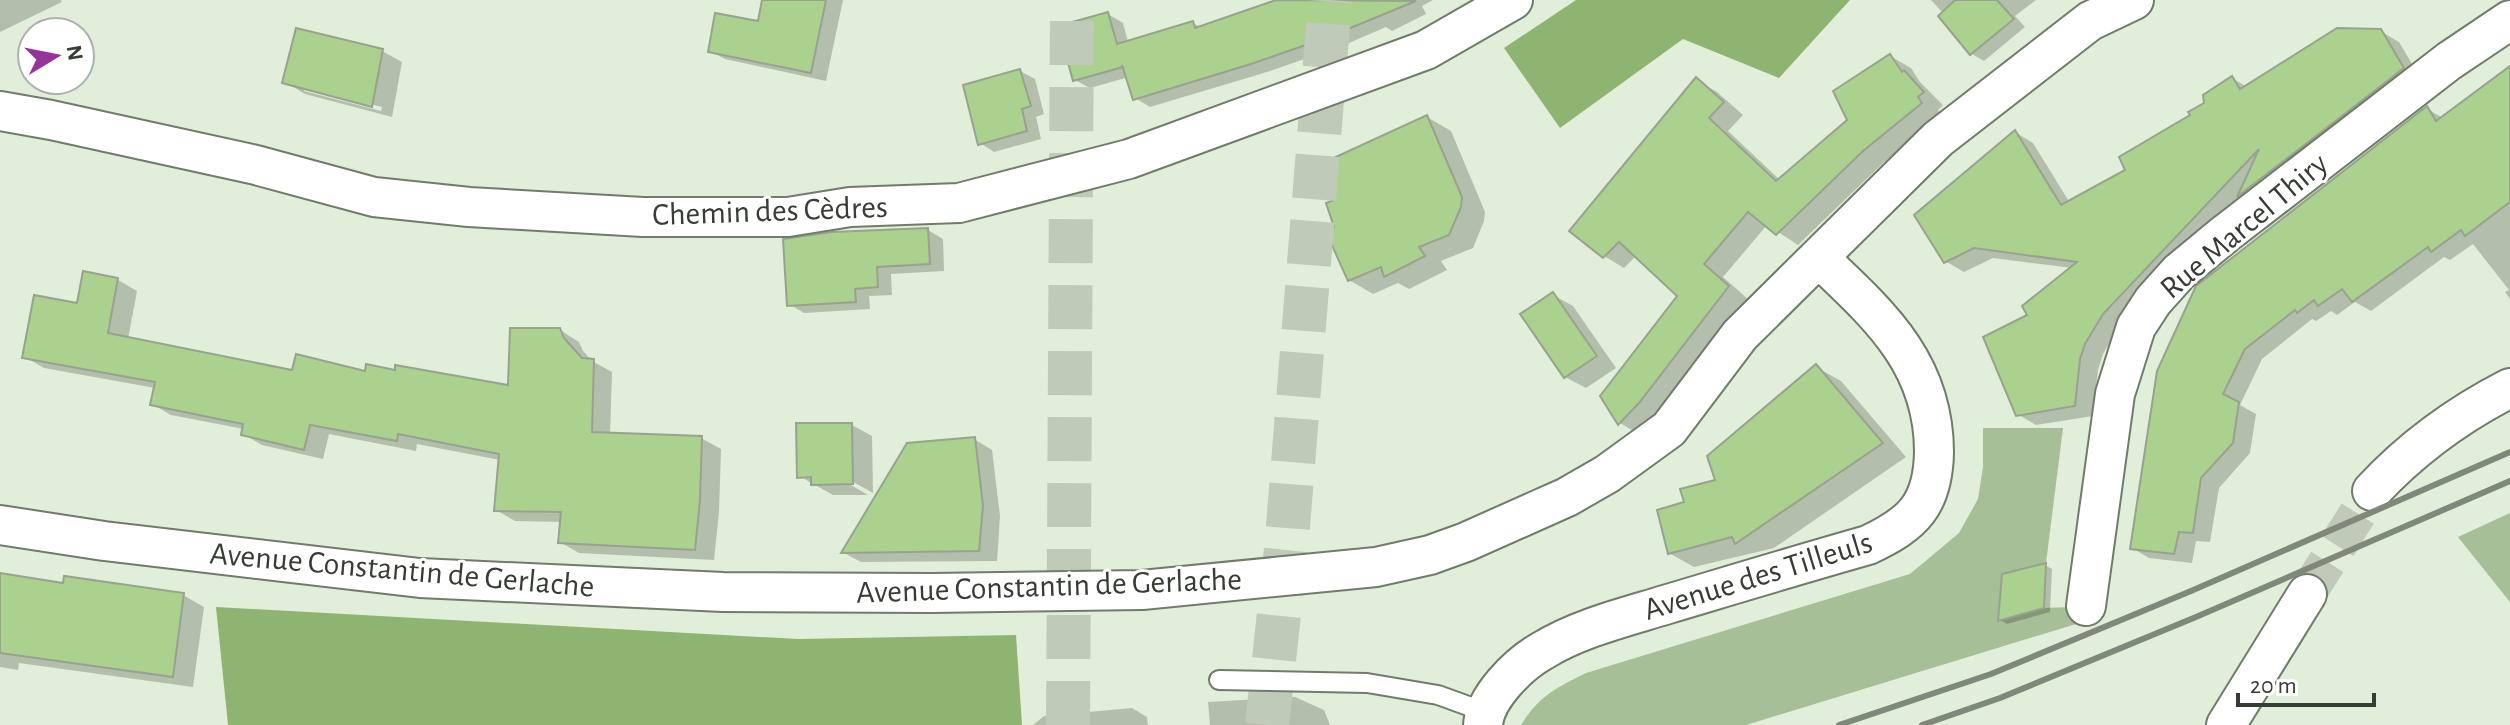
<svg xmlns="http://www.w3.org/2000/svg" width="2510" height="725" viewBox="0 0 2510 725" font-family="'Alegreya Sans',sans-serif">
  <style>
    .green { fill: #a6bf96 }
    .forest { fill: #8eb472 }
    .shadow { fill: #0003; fill-rule: evenodd }
    .building { fill: #aad18e; stroke: #97a38f; stroke-width: 2 }
    .lines { fill: none; stroke-linecap: round; stroke-linejoin: round }
    .street-tunnel { stroke: #bfcab8; stroke-width: 38; stroke-dasharray: 38 19; stroke-linecap: butt }
    .highway-tunnel { stroke: #bfcab8; stroke-width: 44; stroke-dasharray: 44 22; stroke-linecap: butt }
    .lane-casing { stroke: #707c69; stroke-width: 22 }
    .street-casing { stroke: #707c69; stroke-width: 42 }
    .lane { stroke: #fff; stroke-width: 18 }
    .street { stroke: #fff; stroke-width: 38 }
    .rail { stroke: #80887b; stroke-width: 6 }
    .labels { text-anchor: middle; dominant-baseline: central; stroke-width: 6; stroke-linejoin: round; paint-order: stroke }
    .street-label { font-size: 32px; fill: #373c34; stroke: #fff }
  </style>
  <rect width="100%" height="100%" fill="#e1eed9"/>
  <g class="green">
    <path d="M1983,428H2063L2046,563L2002,574L1998,620L2044,608L2072,607L2076,624L1746,725H1521C1539,696 1556,688 1586,673L1910,574L1959,533L1978,499L1983,467Z"/>
    <path d="M2510,513V602L2458,537Z"/>
  </g>
  <g class="forest">
    <path d="M1576,0H1850L1779,78L1683,39L1560,128L1504,48Z"/>
    <path d="M216,607L798,639L1016,635L1022,725H228Z"/>
  </g>
  <g class="shadow">
    <path d="M0,0H61L62,2L0,32Z"/>
    <path d="M764,0H843L826,81L725,59L710,51L759,24Z"/>
    <path d="M1282,0H1433L1422,6L1426,14L1392,31L1386,27L1342,46L1267,72L1150,107L1135,98L1129,77L1090,88L1075,80L1108,14L1123,23L1128,42L1193,23L1202,28Z"/>
    <path d="M1931,0H2036L2015,16L2025,27L1984,61L1972,54L1940,16L1943,13Z"/>
    <path d="M2380,31L2399,42L2421,79L2257,206L2241,197L2121,324L2103,354L2098,370L2093,416L2036,425L2017,414L2073,268L1993,258L1964,272L1945,261L2015,132L2033,143L2070,203L2127,170L2193,116L2232,78L2247,87Z"/>
    <path d="M382,51L402,62L392,117L305,94L285,82ZM304,87L382,107L381,111L304,91Z"/>
    <path d="M1890,56L1911,68L1920,82L1943,105L1938,110L1941,116L1884,162L1798,245L1767,225L1723,277L1748,299L1660,415L1640,435L1620,423L1679,296L1636,256L1624,268L1604,256L1696,80L1717,92L1743,115L1728,131L1780,180L1849,120Z"/>
    <path d="M2510,69V299L2505,292L2509,290L2473,244L2450,260L2444,257L2371,311L2355,302L2337,315L2331,311L2316,321L2312,319L2262,359L2240,405L2256,414L2250,453L2219,488L2210,542L2196,541L2192,563L2149,558L2132,548L2159,372L2427,109L2443,118Z"/>
    <path d="M1020,71L1035,79L1044,114L1036,117L1041,139L994,152L980,143Z"/>
    <path d="M1427,117L1451,131L1485,212L1484,221L1473,248L1441,261L1447,270L1409,289L1398,283L1373,294L1349,280L1337,228V201Z"/>
    <path d="M928,230L943,239L944,271L891,274L892,295L869,296L870,309L804,313L789,304Z"/>
    <path d="M85,274L118,280L137,291L128,339L294,373H366L509,388L560,330L579,342L583,351L592,361L612,372L610,435L701,438L721,449L719,512L714,560L579,553L560,542L562,522L515,521L496,510L500,460L417,444L416,451L329,434L323,459L262,445L243,434L244,429L171,415L152,404L155,388L44,368L25,357L79,305Z"/>
    <path d="M1553,295L1573,306L1616,368L1586,388L1565,377Z"/>
    <path d="M1816,367L1841,381L1906,457L1774,548L1694,567L1669,553L1686,504L1718,481Z"/>
    <path d="M852,425L872,436L873,493L846,478L844,481L868,495H833L799,476Z"/>
    <path d="M974,439L992,450L1000,516L997,561L861,562L844,553Z"/>
    <path d="M2045,565L2052,569L2050,612L2007,624L2000,620Z"/>
    <path d="M0,575L65,586L183,595L204,607L193,687L19,663L18,670L0,667Z"/>
    <path d="M1295,697L1324,710L1330,725H1210L1208,702Z"/>
    <path d="M1132,708L1147,717L1148,725H1033L1044,716Z"/>
  </g>
  <g class="building">
    <path d="M762,0H826L811,73L708,52L715,13L758,21Z"/>
    <path d="M1276,0L1416,1L1326,38L1251,64L1133,100L1122,65L1123,67L1073,81L1058,26L1108,12L1117,44L1193,21L1195,28Z"/>
    <path d="M1955,0H1997L2014,19L1970,55L1938,16Z"/>
    <path d="M296,28L383,49L372,107L282,83Z"/>
    <path d="M2337,28L2381,29L2404,68L2237,197L2259,149L2103,314L2085,344L2080,359L2075,406L2016,416L1983,337L2027,315L2022,306L2077,262L1974,248L1944,263L1914,215L2015,130L2061,205L2125,170L2119,157L2190,115L2188,112L2204,103L2203,95L2232,76L2240,89Z"/>
    <path d="M1890,54L1902,72L1904,70L1924,92L1918,97L1922,103L1863,151L1776,235L1748,212L1704,264L1729,286L1639,403L1618,425L1600,396L1677,296L1619,242L1603,258L1569,231L1696,77L1724,102L1709,118L1776,181L1847,120L1833,91Z"/>
    <path d="M2510,66V202L2465,236L2461,230L2431,252L2428,247L2352,302L2342,289L2318,306L2314,300L2297,313L2295,310L2245,349L2223,394L2239,402L2233,443L2201,478L2193,533L2179,532L2174,554L2130,549L2157,371L2196,286L2427,106L2436,121Z"/>
    <path d="M1020,69L1031,106L1022,109L1027,131L978,145L963,85Z"/>
    <path d="M1427,115L1462,197L1461,207L1449,235L1419,247L1425,256L1384,277L1381,267L1348,281L1326,232L1334,227L1326,203L1334,200L1324,176L1327,161Z"/>
    <path d="M928,228L930,264L877,267L878,287L855,289L856,302L787,306L783,239L832,232Z"/>
    <path d="M83,271L118,278L108,333L292,370L296,354L365,371L366,364L395,370V365L508,385L510,328H560L564,338L582,358L594,359L592,432L702,436L700,500L695,550L558,543L561,512L494,511L499,454L398,434L397,441L310,425L304,450L241,435L243,424L150,405L155,382L22,358L34,295L77,303Z"/>
    <path d="M1553,292L1597,356L1564,378L1520,314Z"/>
    <path d="M1816,364L1883,443L1735,544L1732,537L1668,554L1657,510L1684,502L1680,489L1715,480L1707,456Z"/>
    <path d="M796,423H852L853,484L811,485V477L797,478Z"/>
    <path d="M975,437L983,506L979,551L841,553L907,443Z"/>
    <path d="M2046,563L2044,608L1998,621L2002,574Z"/>
    <path d="M0,573L63,583L64,576L184,593L173,677L0,653Z"/>
  </g>
  <g class="lines">
    <path class="street-tunnel" d="M2307,594L2372,491"/>
    <g class="highway-tunnel">
      <path d="M1068,725L1072,0"/>
      <path d="M1267,725L1287,539L1330,0"/>
    </g>
    <defs>
      <path id="lane" d="M1219,680L1367,683L1438,695L1485,712"/>
      <g id="street">
        <path d="M0,111L51,120L256,165L374,197L469,207L643,217H788L850,207L959,203L1129,159L1426,50L1513,0"/>
        <path d="M2372,491C2411,449 2459,414 2510,388"/>
        <path d="M0,525L104,541L420,578L723,592L932,593L1142,590L1376,567L1430,555L1466,542L1567,497L1607,474L1669,429L1740,335L1938,139L2090,21L2134,0"/>
        <path d="M2086,606L2115,394L2136,327L2153,301L2179,272L2225,234L2449,61L2510,20"/>
        <path d="M1483,725C1485,697 1519,664 1542,651C1579,628 1626,617 1668,604C1735,584 1801,564 1868,545C1913,524 1933,505 1934,452C1934,363 1879,315 1819,258"/>
        <path d="M2226,725L2307,594"/>
      </g>
    </defs>
    <use href="#lane" class="lane-casing"/>
    <use href="#street" class="street-casing"/>
    <use href="#lane" class="lane"/>
    <use href="#street" class="street"/>
    <g class="rail">
      <path d="M1839,725L1991,674L2191,591L2510,452"/>
      <path d="M1922,725L2000,698L2196,617L2510,481"/>
    </g>
  </g>
  <g class="labels">
    <g class="street-label">
      <text transform="translate(770 211) rotate(-2)">Chemin des Cèdres</text>
      <text transform="translate(2244 226) rotate(-40)">Rue Marcel Thiry</text>
      <text transform="translate(402 570) rotate(5)">Avenue Constantin de Gerlache</text>
      <text transform="translate(1758 576) rotate(-17)">Avenue des Tilleuls</text>
      <text transform="translate(1049 586) rotate(-2)">Avenue Constantin de Gerlache</text>
    </g>
  </g>
  <g transform="translate(56 56) rotate(80)"><circle r="38" fill="#ffffff" stroke="#afb1ae" stroke-width="2"/>
  <path d="M0-6L14 30L0 20L-14 30Z" fill="#97349b"/>
  <text y="-12" font-size="22" font-weight="bold" text-anchor="middle" fill="#373c34">N</text>
  </g>
  <path d="M2238 693v12h136v-12" fill="none" stroke="#373c34" stroke-width="4"/>
  <text x="2250" y="693" font-size="24" fill="#373c34" stroke="#ffffff" stroke-width="6" paint-order="stroke">20 m</text>
</svg>
